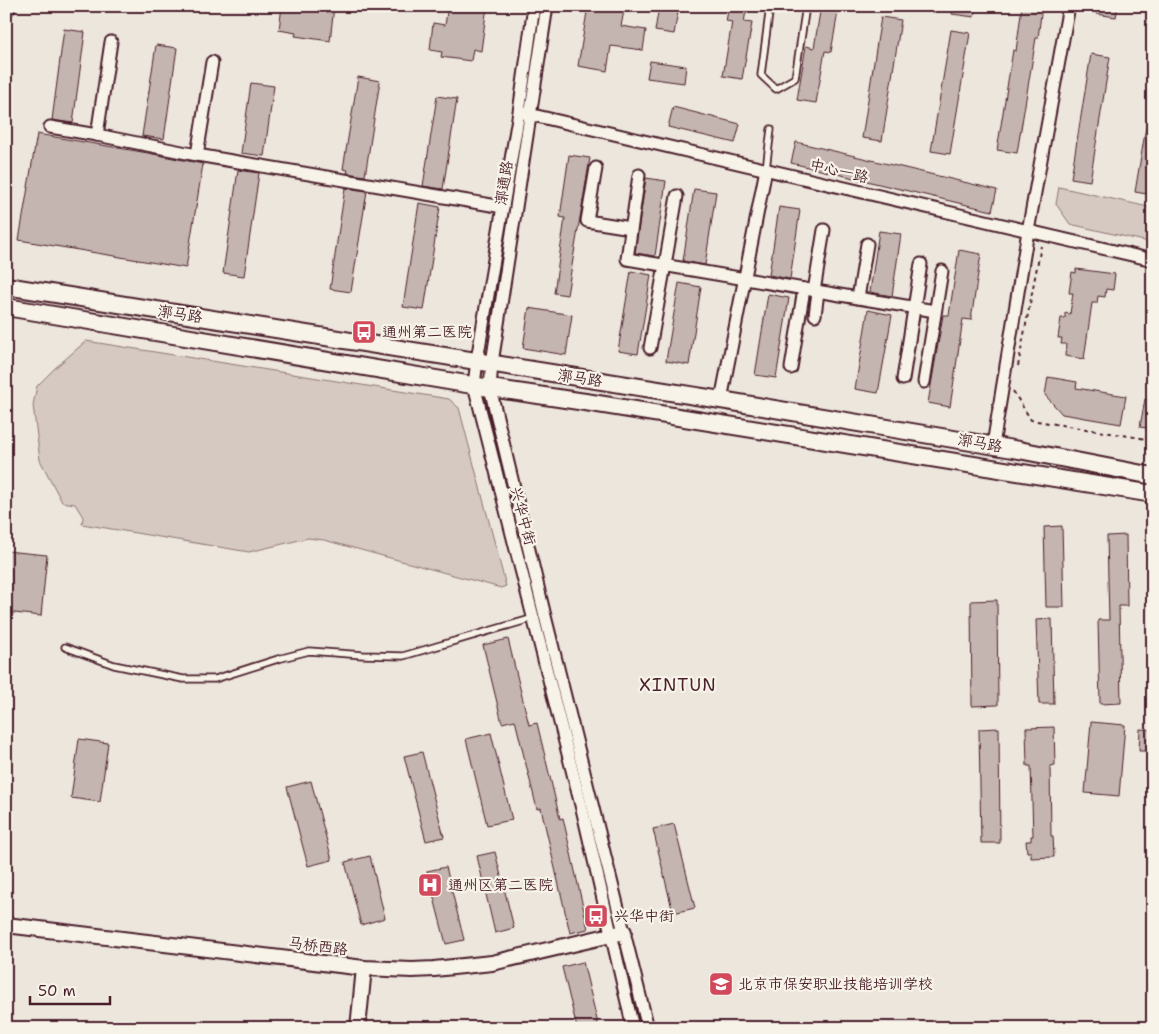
<svg xmlns="http://www.w3.org/2000/svg" width="1159" height="1034" viewBox="0 0 1159 1034" font-family="'Shantell Sans','LXGW WenKai TC',sans-serif">
  <style>
    .green { fill: #d5c9c2; stroke: #907476 }
    .building { fill: #c4b5b0; stroke: #4a1f2b }
    .lines { fill: none; stroke-linecap: round; stroke-linejoin: round }
    .service-casing { stroke: #4a1f2b; stroke-width: 9 }
    .minor-casing { stroke: #4a1f2b; stroke-width: 15 }
    .tertiary-casing { stroke: #4a1f2b; stroke-width: 18 }
    .secondary-casing { stroke: #4a1f2b; stroke-width: 20 }
    .path { stroke: #4a1f2b; stroke-width: 2; stroke-dasharray: 4 4; stroke-linecap: butt }
    .service { stroke: #f7f3e8; stroke-width: 5.5 }
    .minor { stroke: #f7f3e8; stroke-width: 11 }
    .tertiary { stroke: #f7f3e8; stroke-width: 14 }
    .secondary { stroke: #f7f3e8; stroke-width: 16 }
    .labels { text-anchor: middle; dominant-baseline: central; stroke-width: 4.5; stroke-linejoin: round; paint-order: stroke }
    .street-label { font-size: 15px; fill: #4a1f2b; stroke: #f7f3e8 }
    .poi-label { font-size: 15px; fill: #4a1f2b; stroke: #f7f3e8; text-anchor: start }
    .quarter-label { font-size: 18px; letter-spacing: 1px; fill: #4a1f2b; stroke: #f7f3e8 }
  </style>
  <rect width="100%" height="100%" fill="#ece6dd"/>
  <filter id="ink" filterUnits="userSpaceOnUse"><feTurbulence type="fractalNoise" baseFrequency=".02" numOctaves="2"/><feDisplacementMap in="SourceGraphic" scale="10" xChannelSelector="R" yChannelSelector="G"/><feConvolveMatrix kernelMatrix="1 2 1 2 8 2 1 2 1" color-interpolation-filters="sRGB"/></filter>
  <g filter="url(#ink)">
    <g class="green">
      <path d="M1059,187L1153,208V243L1070,224L1056,204Z"/>
      <path d="M86,341L449,399L459,408L506,586L501,588L324,540L308,538L249,552L82,524L83,517L75,504L62,502L40,460L33,405L37,386L54,369Z"/>
    </g>
    <g class="building">
      <path d="M282,6H334L330,41L295,36L296,33L279,30Z"/>
      <path d="M448,6H487L481,51L473,49L471,61L441,57L442,52L430,50L433,23L445,25Z"/>
      <path d="M588,6H625L621,26L646,30L643,50L611,46L607,71L578,66Z"/>
      <path d="M659,6H679L674,34L655,31Z"/>
      <path d="M729,6H747L744,22L752,23L742,79L723,76L732,22L726,21Z"/>
      <path d="M821,6H839L831,52L825,51L816,103L797,100L806,46L814,48Z"/>
      <path d="M953,6H976L974,17L952,14Z"/>
      <path d="M1022,6H1042L1038,38H1036L1017,153L997,150L1013,50L1016,51Z"/>
      <path d="M1097,6H1118L1116,17L1096,14Z"/>
      <path d="M881,17L901,20L882,141L862,138Z"/>
      <path d="M64,29L85,32L73,123L52,120Z"/>
      <path d="M951,30L970,33L950,154L931,151Z"/>
      <path d="M156,45L177,48L164,139L142,136Z"/>
      <path d="M1091,54L1110,57L1090,181L1071,178Z"/>
      <path d="M650,61L686,66L684,83L647,78Z"/>
      <path d="M358,77L380,81L365,176L347,173L348,170L343,169Z"/>
      <path d="M251,83L274,86L264,156L241,153Z"/>
      <path d="M437,96L457,99L443,189L423,186Z"/>
      <path d="M673,107L740,124L735,143L668,127Z"/>
      <path d="M1148,115H1153V195L1135,192Z"/>
      <path d="M37,134L148,153L203,164L186,268L19,240Z"/>
      <path d="M796,142L997,190L992,211L791,163Z"/>
      <path d="M569,155L590,158L567,295L554,293L565,218L560,217Z"/>
      <path d="M238,170L259,173L244,276L223,273Z"/>
      <path d="M646,178L666,181L655,256L635,253Z"/>
      <path d="M345,188L367,191L351,292L330,289Z"/>
      <path d="M694,189L716,192L705,265L683,261Z"/>
      <path d="M419,203L440,207L424,310L403,307Z"/>
      <path d="M779,207L800,210L790,279L769,275Z"/>
      <path d="M879,231L901,234L892,296L870,292Z"/>
      <path d="M959,250L981,254L971,320L963,319L950,407L928,403L943,315H949Z"/>
      <path d="M1076,269L1115,274L1113,290L1106,289L1105,297L1098,296L1097,303H1092L1084,359L1065,356L1066,344H1061L1062,338H1058L1061,318H1065V313L1070,314L1073,293H1069L1072,272L1076,273Z"/>
      <path d="M631,271L651,275L638,354L618,351Z"/>
      <path d="M679,283L701,287L689,365L666,361Z"/>
      <path d="M768,294L789,298L776,378L755,375Z"/>
      <path d="M529,308L572,315L566,355L523,348Z"/>
      <path d="M868,310L892,315L878,393L855,389Z"/>
      <path d="M1048,377L1077,382L1076,388L1126,396L1121,424L1062,414L1045,395Z"/>
      <path d="M1145,399L1153,401V429L1140,427Z"/>
      <path d="M1062,526L1064,607H1046L1044,527Z"/>
      <path d="M1126,535L1127,606H1119L1121,703L1100,704L1098,620H1109L1107,536Z"/>
      <path d="M6,551L47,555L41,616L6,612Z"/>
      <path d="M997,600L998,705L972,706L971,601Z"/>
      <path d="M1052,619L1054,704H1039L1036,620Z"/>
      <path d="M508,639L529,725L537,723L560,819L563,818L588,929L570,933L541,808L537,809L515,720L502,723L483,645Z"/>
      <path d="M1091,722L1125,725L1119,796L1085,793Z"/>
      <path d="M1054,727L1055,765L1050,766L1051,836H1053L1054,857L1031,858V852H1027L1026,841H1031V836H1033L1031,766H1027L1026,728Z"/>
      <path d="M999,728L1000,843H981L979,729Z"/>
      <path d="M1140,729L1153,730V751H1139Z"/>
      <path d="M491,733L512,820L487,825L466,739Z"/>
      <path d="M79,739L108,743L100,802L71,798Z"/>
      <path d="M422,752L444,837L426,841L404,756Z"/>
      <path d="M311,781L332,860L308,866L287,787Z"/>
      <path d="M674,824L695,908L673,913L653,829Z"/>
      <path d="M495,852L514,928L495,933L477,856Z"/>
      <path d="M370,856L385,918L361,925L345,862Z"/>
      <path d="M446,867L464,940L446,944L427,871Z"/>
      <path d="M583,962L599,1028H577L562,967Z"/>
    </g>
    <g class="lines">
      <defs>
        <g id="service">
          <path d="M770,6L761,75L776,89L795,78L806,6"/>
          <path d="M766,169L771,129"/>
          <path d="M65,647L114,665L183,679H215L278,659L309,651L363,655L403,656L534,618"/>
        </g>
        <g id="minor">
          <path d="M534,6L519,112L477,360L474,385L583,813L633,1028"/>
          <path d="M547,6L492,363L490,388L545,616L648,1028"/>
          <path d="M524,113L1153,260"/>
          <path d="M50,127L97,135L197,155L503,207"/>
          <path d="M97,135L111,42"/>
          <path d="M197,155L212,62"/>
          <path d="M596,168L587,221L631,228"/>
          <path d="M639,175L627,259L935,311"/>
          <path d="M814,291L824,230"/>
          <path d="M858,298L867,244"/>
          <path d="M815,315L818,292"/>
          <path d="M650,348L665,265L677,196"/>
          <path d="M791,368L804,289"/>
          <path d="M903,379L921,264"/>
          <path d="M924,382L942,271"/>
          <path d="M721,400L766,169"/>
          <path d="M993,445L1028,231L1069,6"/>
        </g>
        <g id="tertiary">
          <path d="M6,925L364,968L412,970L434,969L492,963L624,932"/>
          <path d="M358,1028L364,968"/>
        </g>
        <g id="secondary">
          <path d="M6,8L7,6"/>
          <path d="M6,286L721,400L1019,450L1153,476"/>
          <path d="M6,307L490,388L592,403L1153,494"/>
        </g>
      </defs>
      <use href="#service" class="service-casing"/>
      <use href="#minor" class="minor-casing"/>
      <use href="#tertiary" class="tertiary-casing"/>
      <use href="#secondary" class="secondary-casing"/>
      <g class="path">
        <path d="M1018,366L1041,246"/>
        <path d="M1013,391L1031,420L1153,440"/>
      </g>
      <use href="#service" class="service"/>
      <use href="#minor" class="minor"/>
      <use href="#tertiary" class="tertiary"/>
      <use href="#secondary" class="secondary"/>
    </g>
  </g>
  <defs>
    <symbol id="bus-square" viewBox="-11 -11 22 22"><rect x="-9" y="-9" width="18" height="18" rx="4" fill="#d1495b" stroke="#f7f3e8"/><path d="M-5-6H5V4H4V6H2V4H-2V6H-4V4H-5ZM-3.5-4V0h7V-4ZM-3.5 1.2v1.5H-2V1.2ZM2 1.2v1.5H3.5V1.2Z" fill="#fff"/></symbol>
    <symbol id="hospital-square" viewBox="-11 -11 22 22"><rect x="-9" y="-9" width="18" height="18" rx="4" fill="#d1495b" stroke="#f7f3e8"/><path d="M-5-5h3v3.5h4V-5h3V5h-3V1.5h-4V5h-3Z" fill="#fff"/></symbol>
    <symbol id="university-square" viewBox="-11 -11 22 22"><rect x="-9" y="-9" width="18" height="18" rx="4" fill="#d1495b" stroke="#f7f3e8"/><path d="M0-5L7-2L0 1L-7-2ZM-4 1L0 2.5L4 1V4Q0 6-4 4Z" fill="#fff"/></symbol>
  </defs>
  <g fill-rule="evenodd">
    <use href="#bus-square" x="350" y="318" width="28" height="28"/>
    <use href="#hospital-square" x="416" y="871" width="28" height="28"/>
    <use href="#bus-square" x="582" y="902" width="28" height="28"/>
    <use href="#university-square" x="707" y="970" width="28" height="28"/>
  </g>
  <g class="labels">
    <g class="street-label">
      <text transform="translate(839 171) rotate(13)">中心一路</text>
      <text transform="translate(504 183) rotate(-81)">漷通路</text>
      <text transform="translate(180 314) rotate(9)">漷马路</text>
      <text transform="translate(580 378) rotate(9)">漷马路</text>
      <text transform="translate(980 443) rotate(10)">漷马路</text>
      <text transform="translate(523 516) rotate(75)">兴华中街</text>
      <text transform="translate(318 946) rotate(7)">马桥西路</text>
    </g>
    <g class="poi-label">
      <text x="382" y="332">通州第二医院</text>
      <text x="448" y="885">通州区第二医院</text>
      <text x="614" y="916">兴华中街</text>
      <text x="738" y="984">北京市保安职业技能培训学校</text>
    </g>
    <g class="quarter-label">
      <text x="678" y="685">XINTUN</text>
    </g>
  </g>
  <rect width="1159" height="1034" fill="none" stroke="#f7f3e8" stroke-width="25"/>
  <rect x="12" y="12" width="1134" height="1009" fill="none" stroke="#4a1f2b" stroke-width="2" filter="url(#ink)"/>
  <path d="M30 996v8h80v-8" fill="none" stroke="#4a1f2b" stroke-width="2.5"/>
  <text x="38" y="996" font-size="15" fill="#4a1f2b" stroke="#f7f3e8" stroke-width="4" paint-order="stroke">50 m</text>
</svg>
